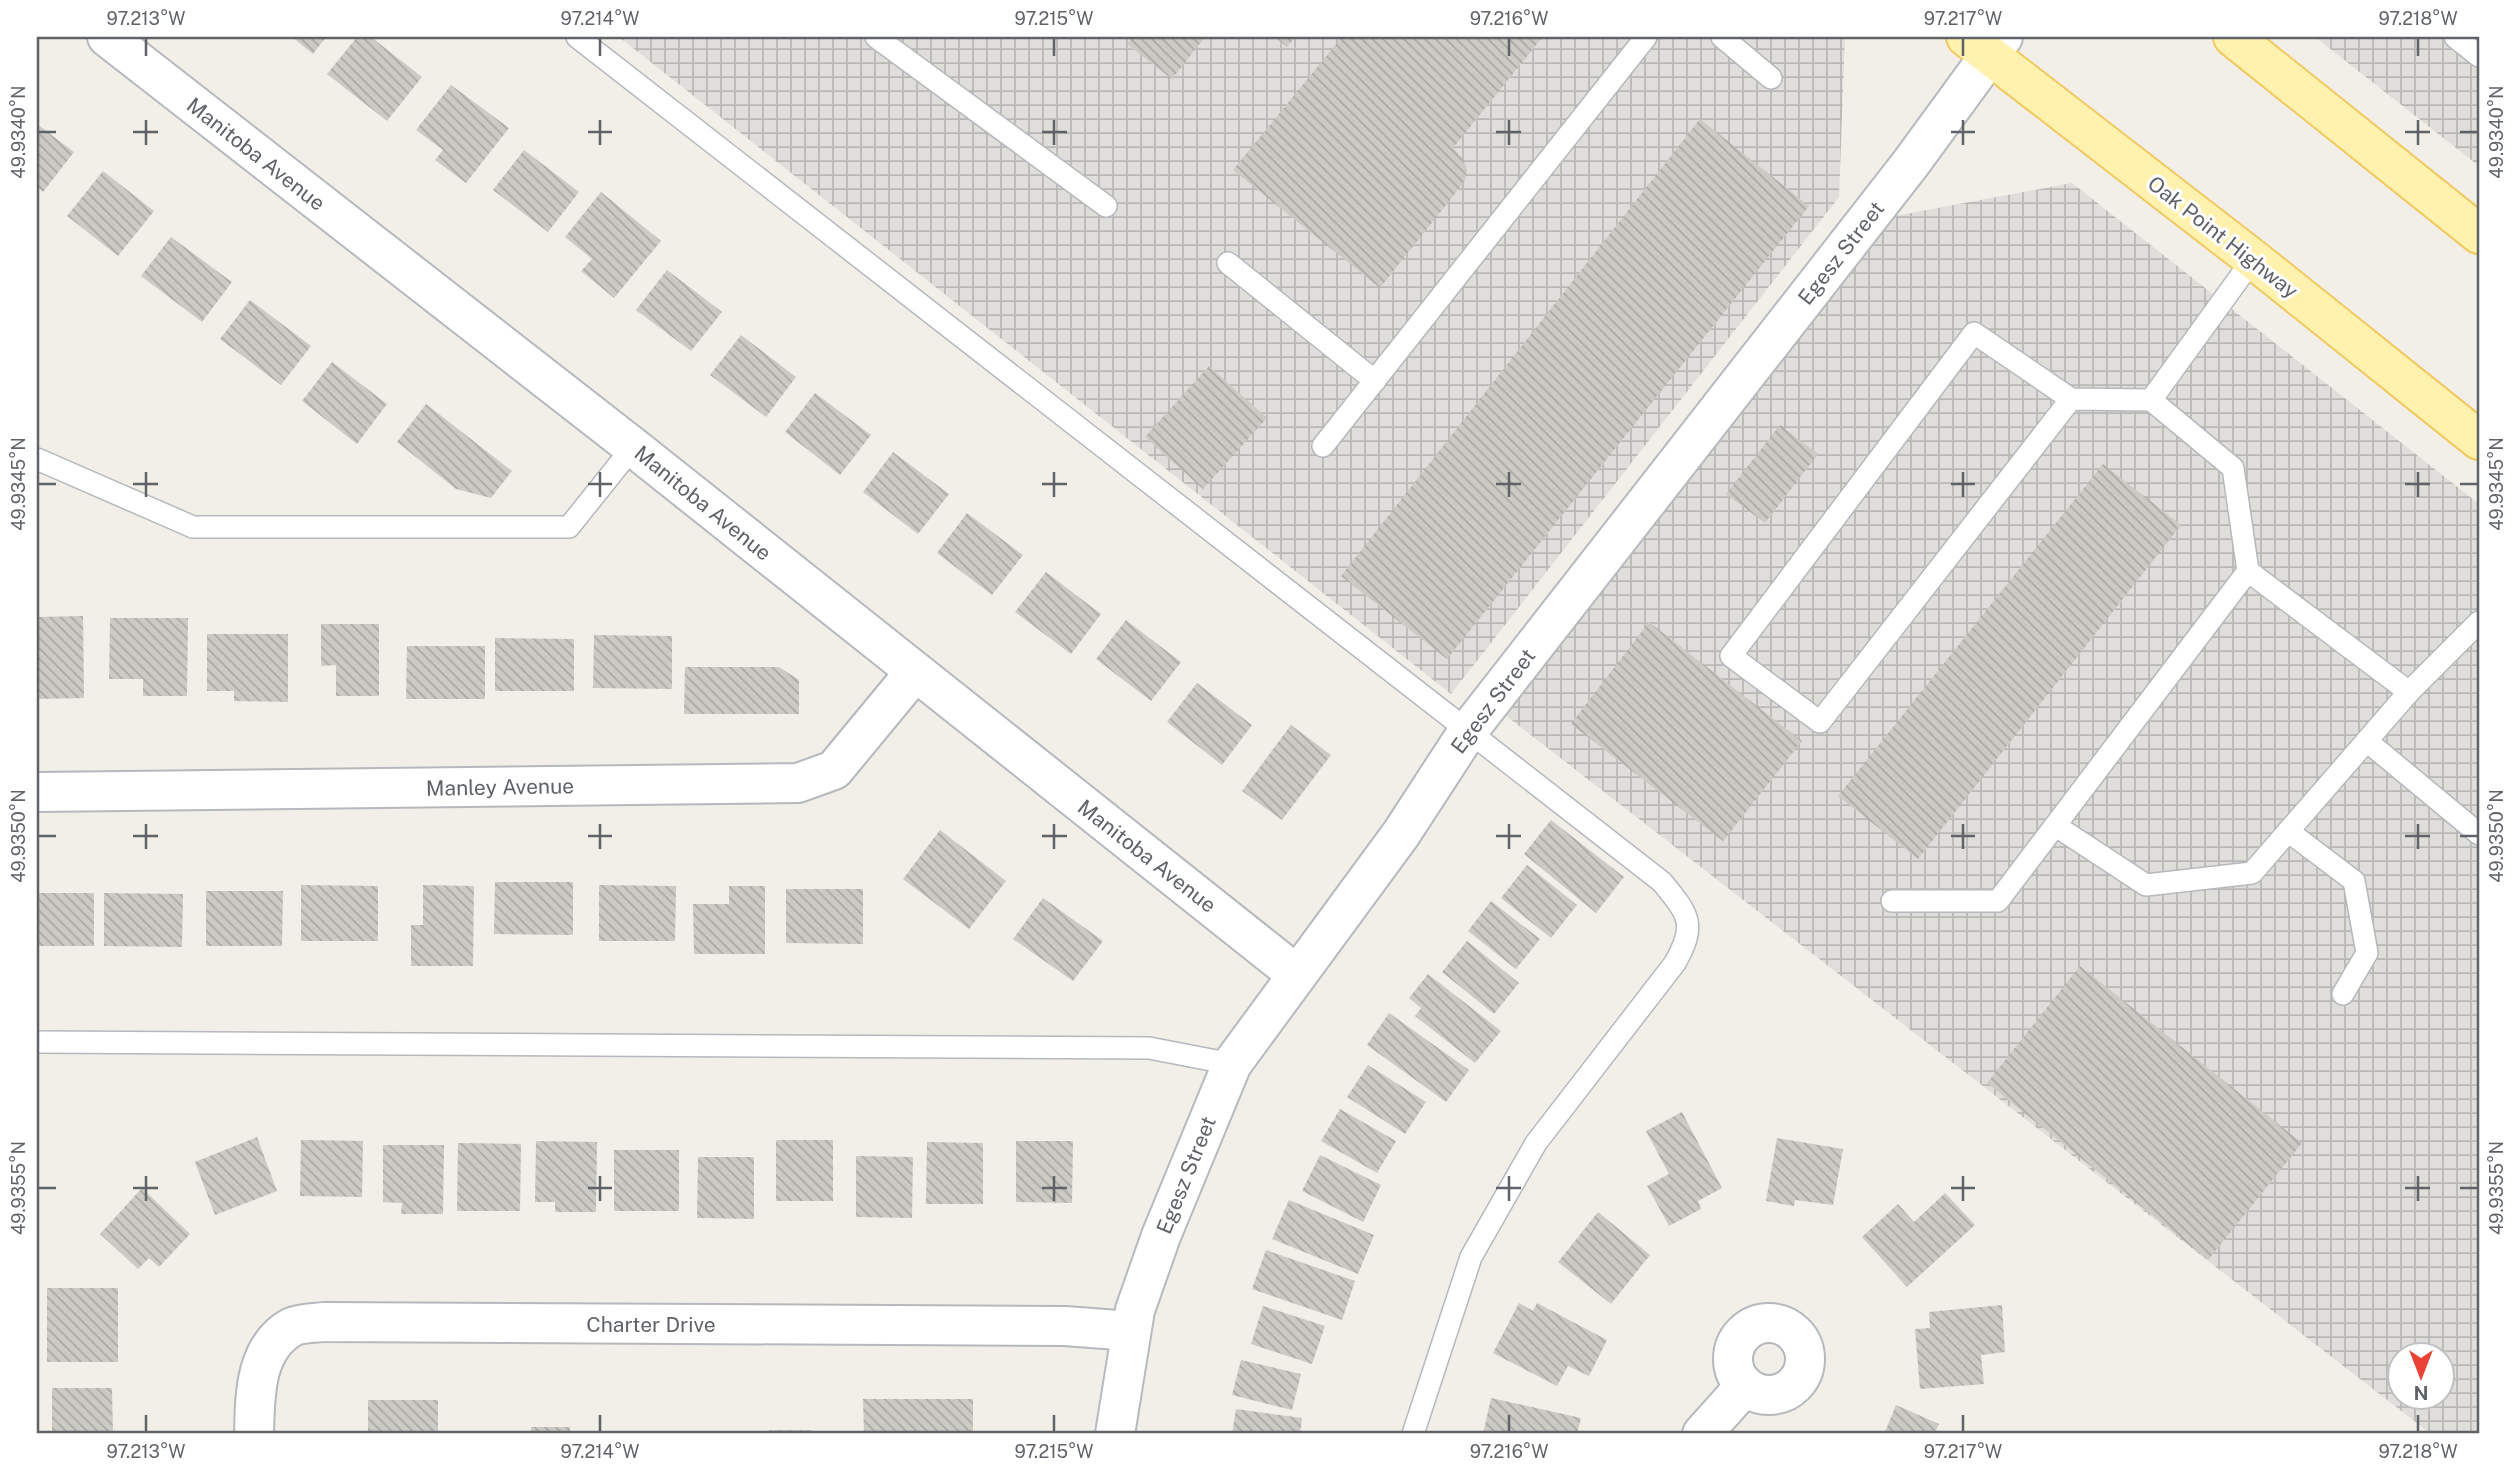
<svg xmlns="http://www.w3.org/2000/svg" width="2516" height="1471" viewBox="0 0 2516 1471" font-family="'Public Sans',sans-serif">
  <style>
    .industrial { fill: url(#industrial-grid); fill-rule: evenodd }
    .building { fill: url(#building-back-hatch) }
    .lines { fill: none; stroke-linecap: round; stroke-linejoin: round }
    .lane-casing { stroke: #b5b8bc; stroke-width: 24 }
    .street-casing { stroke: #b5b8bc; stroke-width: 42 }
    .secondary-casing { stroke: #b6babf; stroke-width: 42 }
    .primary-casing { stroke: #f2c960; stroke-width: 42 }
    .lane { stroke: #fff; stroke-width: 21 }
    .street { stroke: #fff; stroke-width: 38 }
    .secondary { stroke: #fff; stroke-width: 38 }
    .primary { stroke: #fff2af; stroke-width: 38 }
    .ticks { fill: none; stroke: #5f6368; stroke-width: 2.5 }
    .labels { text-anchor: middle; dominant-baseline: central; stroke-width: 6; stroke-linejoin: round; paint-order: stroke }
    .street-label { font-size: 21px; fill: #5f6368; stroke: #fff }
    .neatline { fill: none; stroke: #5f6368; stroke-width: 2.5 }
    .ticks-label { font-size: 18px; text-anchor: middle; fill: #5f6368 }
  </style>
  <defs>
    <pattern id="industrial-grid" width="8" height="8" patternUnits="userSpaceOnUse" patternTransform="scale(1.75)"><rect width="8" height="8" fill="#e0deda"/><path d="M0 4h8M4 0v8" fill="none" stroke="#b9b8b5"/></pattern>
    <pattern id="building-back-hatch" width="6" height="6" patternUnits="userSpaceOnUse" patternTransform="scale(1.75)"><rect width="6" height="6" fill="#cccac5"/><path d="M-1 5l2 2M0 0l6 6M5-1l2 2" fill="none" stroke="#a9a8a4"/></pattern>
  </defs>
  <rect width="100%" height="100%" fill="#f1efe8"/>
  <g class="industrial">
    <path d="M619,37H1845L1839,197L1451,694Z"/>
    <path d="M2315,37H2479V166Z"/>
    <path d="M2072,183L2479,504V1434H2431L1496,708L1884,218ZM2400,1356H2442V1398H2400Z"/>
  </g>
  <g class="building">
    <path d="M292,37H326L313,54Z"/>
    <path d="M357,37H371L422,77L387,121L327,74Z"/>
    <path d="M1132,37H1205L1172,79L1127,44Z"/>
    <path d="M1275,37H1295L1287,47Z"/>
    <path d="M1342,37L1541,39L1453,148L1462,158L1467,169L1465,181L1380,288L1233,170Z"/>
    <path d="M451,85L509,128L466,183L435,160L443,150L416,130Z"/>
    <path d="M1700,119L1809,206L1447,659L1341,576Z"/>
    <path d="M37,124L74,152L43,192L37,187Z"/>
    <path d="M524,150L579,192L548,232L493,190Z"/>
    <path d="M103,171L154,211L118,256L67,216Z"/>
    <path d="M601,192L661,241L614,298L581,271L592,259L565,237Z"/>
    <path d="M171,237L232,282L202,322L141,276Z"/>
    <path d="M667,270L722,312L691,351L636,310Z"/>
    <path d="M250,300L311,346L281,385L220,339Z"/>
    <path d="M741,335L796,377L766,417L710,375Z"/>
    <path d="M332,362L387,404L357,444L302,401Z"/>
    <path d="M1209,366L1267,418L1203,489L1145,437Z"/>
    <path d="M815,393L871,435L840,475L785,432Z"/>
    <path d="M426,404L512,471L491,498L456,489L397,442Z"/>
    <path d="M1780,425L1818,454L1765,523L1726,494Z"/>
    <path d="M893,452L949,494L918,534L863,492Z"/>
    <path d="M2103,464L2181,525L1918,859L1838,796Z"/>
    <path d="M967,513L1023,555L992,595L937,553Z"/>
    <path d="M1046,572L1101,614L1071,654L1015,612Z"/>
    <path d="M83,616L84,698L37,699V617Z"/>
    <path d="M110,618H188L187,696H143V679H109Z"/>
    <path d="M1126,620L1181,662L1151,701L1096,659Z"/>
    <path d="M1649,622L1802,741L1723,841L1571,724Z"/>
    <path d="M321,624H379V696H336V665L321,666Z"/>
    <path d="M207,634H288V702L234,701V691H207Z"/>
    <path d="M594,635L672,636V689L593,688Z"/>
    <path d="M495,638L574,639V691H495Z"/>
    <path d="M407,646H485V699H406Z"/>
    <path d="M685,667H779L799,680V714H684Z"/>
    <path d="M1197,683L1252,725L1222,765L1167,722Z"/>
    <path d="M1291,725L1331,755L1282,820L1242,791Z"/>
    <path d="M1551,820L1624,877L1596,913L1524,854Z"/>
    <path d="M940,830L1006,881L969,929L903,879Z"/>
    <path d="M1527,865L1577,905L1551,938L1501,898Z"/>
    <path d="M495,882H573V935L494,934Z"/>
    <path d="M301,885L378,886V941H301Z"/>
    <path d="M423,885L474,886L473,966H411V925H423Z"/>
    <path d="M599,885L676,886L675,941H599Z"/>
    <path d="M729,886H765V954H694L693,904H729Z"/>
    <path d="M786,889H863V944L786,943Z"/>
    <path d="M206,891H283L282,946H206Z"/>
    <rect x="37" y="893" width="57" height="53"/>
    <path d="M104,893L183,894L182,947L104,946Z"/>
    <path d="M1043,898L1103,941L1073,981L1013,939Z"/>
    <path d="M1491,901L1540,939L1516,969L1468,931Z"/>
    <path d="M1467,941L1519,983L1494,1014L1442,972Z"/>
    <path d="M2080,966L2302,1143L2208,1260L1987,1083Z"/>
    <path d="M1428,974L1501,1031L1475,1063L1415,1016L1421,1008L1409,998Z"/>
    <path d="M1389,1013L1469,1070L1446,1102L1367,1045Z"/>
    <path d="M1368,1065L1426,1102L1405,1134L1347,1097Z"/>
    <path d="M1340,1109L1396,1141L1377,1173L1321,1141Z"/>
    <path d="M1682,1112L1722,1188L1698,1201L1701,1209L1669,1226L1647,1186L1669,1174L1646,1131Z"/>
    <path d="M257,1137L277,1191L215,1215L195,1162Z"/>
    <path d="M1777,1138L1843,1149L1833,1205L1795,1200L1794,1206L1766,1201Z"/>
    <path d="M301,1140L363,1141L362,1197L300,1196Z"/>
    <rect x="776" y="1140" width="57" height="61"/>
    <path d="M536,1141L597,1142L596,1212H555V1202H535Z"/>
    <path d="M1016,1141H1073L1072,1203L1016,1202Z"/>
    <path d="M927,1142L983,1143V1204H926Z"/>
    <path d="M458,1143L521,1144L520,1211H457Z"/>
    <path d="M383,1145H444L443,1214H401L402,1203L383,1202Z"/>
    <rect x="614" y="1150" width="65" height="61"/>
    <path d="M1320,1155L1381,1185L1363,1222L1302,1191Z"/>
    <path d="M856,1156L913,1157L912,1218L856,1217Z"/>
    <path d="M698,1157H754V1219L697,1218Z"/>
    <path d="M142,1188L190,1234L159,1267L149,1258L138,1269L100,1234Z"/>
    <path d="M1945,1193L1975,1225L1907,1287L1862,1237L1898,1204L1914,1222Z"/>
    <path d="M1289,1200L1374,1235L1358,1274L1272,1239Z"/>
    <path d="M1598,1212L1650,1255L1611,1304L1558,1262Z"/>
    <path d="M1266,1250L1355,1281L1342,1320L1252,1289Z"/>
    <rect x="47" y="1288" width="71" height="74"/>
    <path d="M1519,1303L1533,1311L1537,1303L1607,1340L1589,1376L1568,1366L1557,1386L1493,1353Z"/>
    <path d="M2002,1305L2005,1352L1981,1355L1984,1384L1920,1389L1915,1329L1930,1328L1929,1312Z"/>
    <path d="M1263,1306L1325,1326L1312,1364L1251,1344Z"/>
    <path d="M1241,1360L1301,1374L1292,1410L1232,1395Z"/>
    <path d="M52,1388H112L113,1434H52Z"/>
    <path d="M1491,1398L1581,1418L1577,1434H1483Z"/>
    <path d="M863,1399H973V1434H864Z"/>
    <rect x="368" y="1400" width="70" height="34"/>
    <path d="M1896,1405L1939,1424L1934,1434H1884Z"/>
    <path d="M1236,1409L1302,1418L1300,1434H1232Z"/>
    <rect x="531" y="1427" width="39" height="7"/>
    <rect x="769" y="1430" width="42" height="4"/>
  </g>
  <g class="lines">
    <defs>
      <g id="lane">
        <path d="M577,37L1662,882C1689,915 1697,924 1675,963L1536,1143L1471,1257L1413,1434"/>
        <path d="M876,37L1106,206"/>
        <path d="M1722,37L1771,78"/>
        <path d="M2455,37L2479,56"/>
        <path d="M1228,263L1375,381"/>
        <path d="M2071,399L1820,722L1731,656L1974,333L2071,399L2151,400L2253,259"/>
        <path d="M2151,400L2233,468L2248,571L2409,692L2479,622"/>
        <path d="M1323,446L1646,37"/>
        <path d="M37,459L193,527H569L633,447"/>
        <path d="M2368,742L2479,834"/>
        <path d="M2056,826L2146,885L2252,873L2409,692"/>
        <path d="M2288,831L2354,881L2367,953L2343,994"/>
        <path d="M1892,901H1998L2248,571"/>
        <path d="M37,1042L1149,1048L1232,1064"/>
      </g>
      <g id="street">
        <path d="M107,37L633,447L1296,974"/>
        <path d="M37,792L798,783L834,770L915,672"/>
        <circle cx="1769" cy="1359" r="36"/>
        <path d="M254,1434C255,1397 254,1348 292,1327C300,1323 315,1323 324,1322L1065,1326L1131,1331"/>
        <path d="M1702,1434L1745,1386"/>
      </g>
      <path id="secondary" d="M1115,1434L1135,1310L1161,1236L1232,1064L1401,834L1468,731L1911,163L2003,37"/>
      <g id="primary">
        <path d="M1966,37L2253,259L2479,440"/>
        <path d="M2233,37L2479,234"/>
      </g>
    </defs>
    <use href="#lane" class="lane-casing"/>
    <use href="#street" class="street-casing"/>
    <use href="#secondary" class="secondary-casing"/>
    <use href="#primary" class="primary-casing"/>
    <use href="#lane" class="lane"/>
    <use href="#street" class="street"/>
    <use href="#secondary" class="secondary"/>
    <use href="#primary" class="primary"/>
  </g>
  <path class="ticks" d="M146,38V56M600,38V56M1054,38V56M1509,38V56M1963,38V56M2418,38V56M146,120V145M600,120V145M1054,120V145M1509,120V145M1963,120V145M2418,120V145M38,132H56M133,132H158M588,132H612M1042,132H1067M1496,132H1521M1951,132H1975M2405,132H2430M2460,132H2478M146,472V497M600,472V497M1054,472V497M1509,472V497M1963,472V497M2418,472V497M38,484H56M133,484H158M588,484H612M1042,484H1067M1496,484H1521M1951,484H1975M2405,484H2430M2460,484H2478M146,824V849M600,824V849M1054,824V849M1509,824V849M1963,824V849M2418,824V849M38,836H56M133,836H158M588,836H612M1042,836H1067M1496,836H1521M1951,836H1975M2405,836H2430M2460,836H2478M146,1176V1201M600,1176V1201M1054,1176V1201M1509,1176V1201M1963,1176V1201M2418,1176V1201M38,1188H56M133,1188H158M588,1188H612M1042,1188H1067M1496,1188H1521M1951,1188H1975M2405,1188H2430M2460,1188H2478M146,1415V1432M600,1415V1432M1054,1415V1432M1509,1415V1432M1963,1415V1432M2418,1415V1432"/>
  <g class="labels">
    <g class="street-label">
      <text transform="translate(256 154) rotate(38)">Manitoba Avenue</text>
      <text transform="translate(2223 237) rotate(38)">Oak Point Highway</text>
      <text transform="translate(1841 253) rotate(-52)">Egesz Street</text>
      <text transform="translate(703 503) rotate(39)">Manitoba Avenue</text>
      <text transform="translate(1493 701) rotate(-53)">Egesz Street</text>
      <text transform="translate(500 787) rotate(-1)">Manley Avenue</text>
      <text transform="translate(1147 856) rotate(38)">Manitoba Avenue</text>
      <text transform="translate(1186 1175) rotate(-68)">Egesz Street</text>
      <text x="651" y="1324">Charter Drive</text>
    </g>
  </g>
  <rect width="2516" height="1471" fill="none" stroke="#ffffff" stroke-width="77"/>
  <g transform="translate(2421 1376) rotate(180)"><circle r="33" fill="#ffffff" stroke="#bfc1c3" stroke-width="2"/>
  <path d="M0-5L12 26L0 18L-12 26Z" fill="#ea4335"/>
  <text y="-10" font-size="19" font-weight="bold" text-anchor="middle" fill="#5f6368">N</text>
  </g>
  <rect x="38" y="38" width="2440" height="1394" class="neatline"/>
  <g class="ticks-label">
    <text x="146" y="25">97.213°W</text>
    <text x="600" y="25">97.214°W</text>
    <text x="1054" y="25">97.215°W</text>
    <text x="1509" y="25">97.216°W</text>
    <text x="1963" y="25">97.217°W</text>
    <text x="2418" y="25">97.218°W</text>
    <text transform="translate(2497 132) rotate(-90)" y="6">49.9340°N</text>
    <text transform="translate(19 132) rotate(-90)" y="6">49.9340°N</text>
    <text transform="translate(2497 484) rotate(-90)" y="6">49.9345°N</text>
    <text transform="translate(19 484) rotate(-90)" y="6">49.9345°N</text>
    <text transform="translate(2497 836) rotate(-90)" y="6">49.9350°N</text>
    <text transform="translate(19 836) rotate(-90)" y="6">49.9350°N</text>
    <text transform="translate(2497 1188) rotate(-90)" y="6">49.9355°N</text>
    <text transform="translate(19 1188) rotate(-90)" y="6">49.9355°N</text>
    <text x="146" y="1458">97.213°W</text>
    <text x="600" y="1458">97.214°W</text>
    <text x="1054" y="1458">97.215°W</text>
    <text x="1509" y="1458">97.216°W</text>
    <text x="1963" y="1458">97.217°W</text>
    <text x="2418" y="1458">97.218°W</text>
  </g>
</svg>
